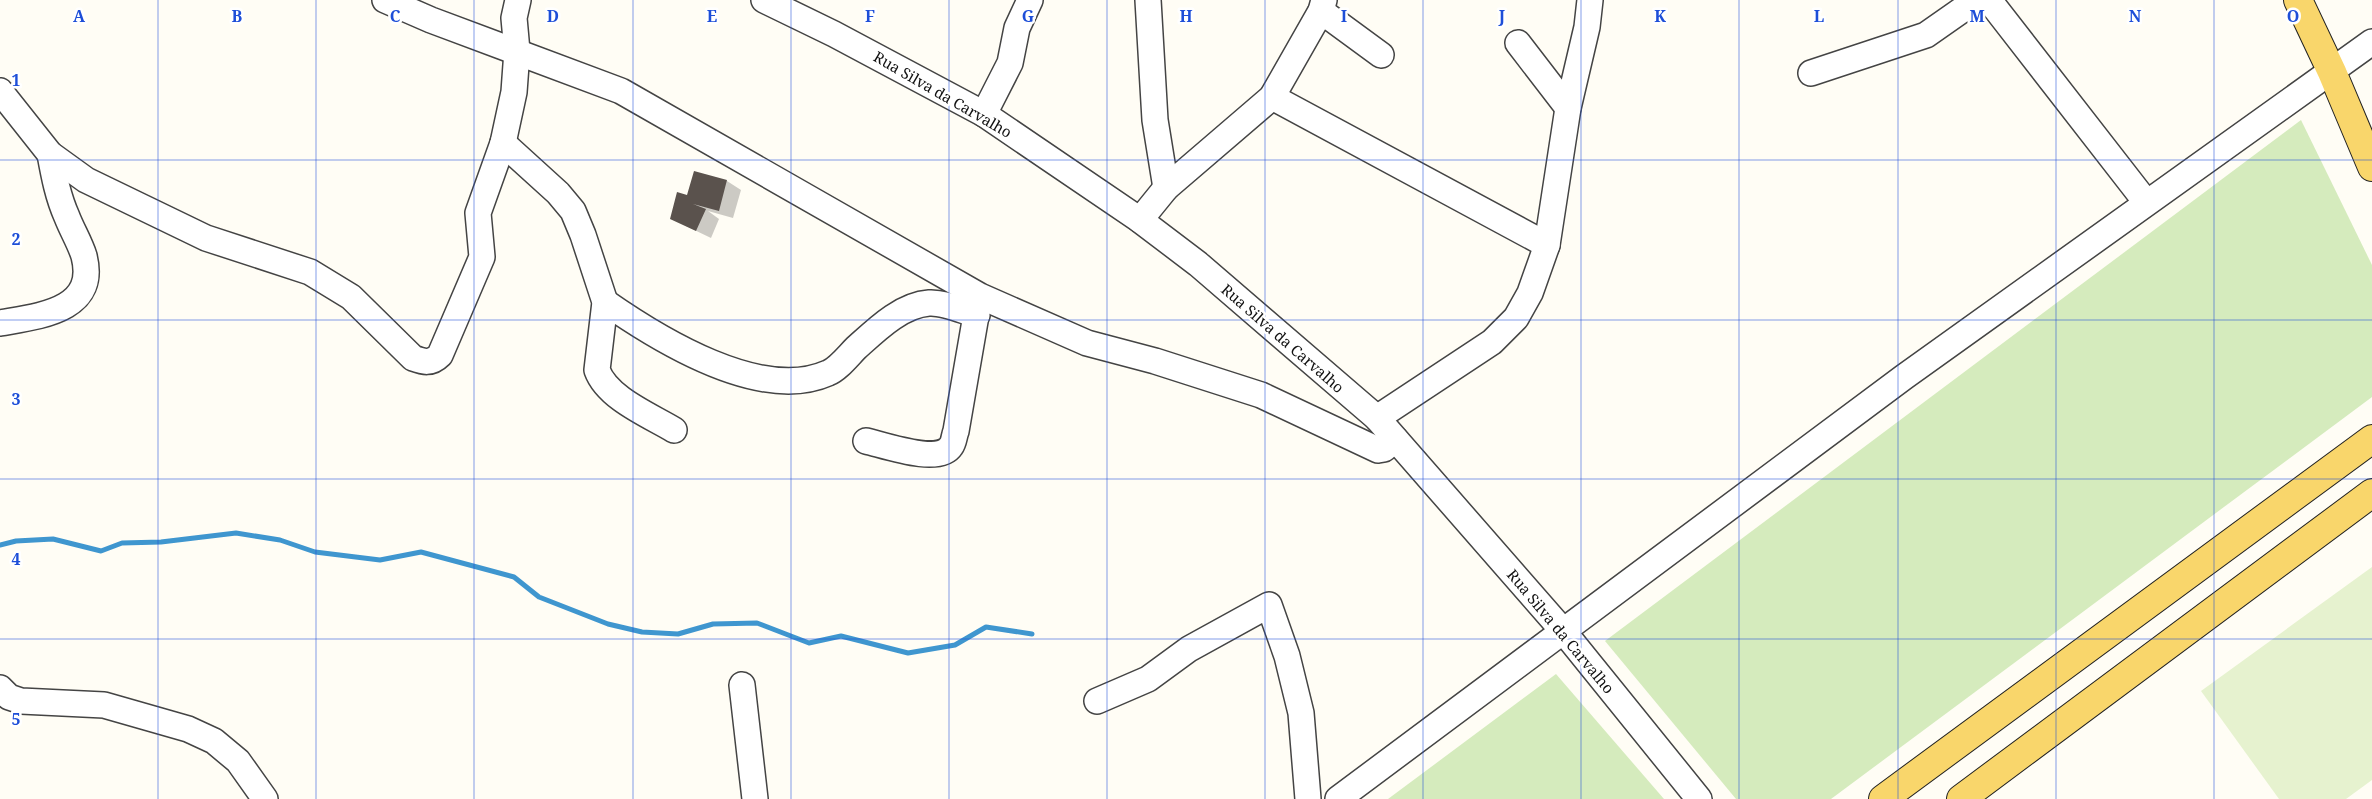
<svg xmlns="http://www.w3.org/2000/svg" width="2372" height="799" viewBox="0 0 2372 799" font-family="'Noto Serif',serif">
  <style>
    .green { fill: #d5ebbd }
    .pitch { fill: #e6f2cf }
    .shadow { fill: #0003 }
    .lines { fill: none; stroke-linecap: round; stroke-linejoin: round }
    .stream { stroke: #3f96cf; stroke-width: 5 }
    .building { fill: #5a524d }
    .minor-casing { stroke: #444; stroke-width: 28 }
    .major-casing { stroke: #222; stroke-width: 30 }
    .minor { stroke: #fff; stroke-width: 25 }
    .major { stroke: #f9d66b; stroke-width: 28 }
    .grid { fill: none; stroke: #1d4ed8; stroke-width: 1; stroke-opacity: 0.55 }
    .labels { text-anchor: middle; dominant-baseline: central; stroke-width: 5; stroke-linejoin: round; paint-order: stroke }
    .street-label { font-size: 15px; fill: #111; stroke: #fff }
    .grid-label { font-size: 16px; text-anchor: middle; font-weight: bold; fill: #1d4ed8; stroke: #fff; stroke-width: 5; stroke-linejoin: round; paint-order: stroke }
  </style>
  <rect width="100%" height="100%" fill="#fffdf5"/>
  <g class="green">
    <path d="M2301,120L2372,265V397L1831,799H1736L1605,641Z"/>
    <path d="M1556,674L1664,799H1388Z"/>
  </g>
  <path class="pitch" d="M2372,567V780L2346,799H2279L2201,691Z"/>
  <path class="shadow" d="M695,173L727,181L741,190L733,218L708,211L719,219L711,238L686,226L688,197Z"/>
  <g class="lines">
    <path class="stream" d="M0,545L16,541L53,539L101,551L122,543L161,542L236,533L280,540L315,552L380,560L421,552L514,577L539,597L608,624L642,632L678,634L713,624L757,623L809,643L841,636L908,653L955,645L986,627L1032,634"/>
  </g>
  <path class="building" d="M694,171L727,180L719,211L693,204L706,209L696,231L670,219L677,192L687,195Z"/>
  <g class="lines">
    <defs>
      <g id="minor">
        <path d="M385,0L431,20L621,91L980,296L1087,343L1155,361L1261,395L1378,450L1384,449L1395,439"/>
        <path d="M764,0L834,34L984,114L1140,220L1198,264L1377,418L1564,632L1699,799"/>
        <path d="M1148,0L1155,120L1166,188"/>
        <path d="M1989,0L2146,202"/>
        <path d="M1321,11L1381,55"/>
        <path d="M1518,43L1568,108"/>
        <path d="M1811,73L1926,35L1976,0"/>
        <path d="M0,91L50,154L86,180L206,238L310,272L351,297L413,358C424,362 431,364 440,355L482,257L478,213L503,143L514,92L517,51L514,18L518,0"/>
        <path d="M1272,97L1547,245"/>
        <path d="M984,114L1010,63L1017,28L1030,0"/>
        <path d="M503,143L558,193L573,211L583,235L605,302L597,370C607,398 649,415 674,430"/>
        <path d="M1140,220L1166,188L1272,97L1321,11L1324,0"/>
        <path d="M605,302C658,339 761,403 828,373C838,369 848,356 856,348C876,330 901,305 929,303C944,302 963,311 977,315"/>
        <path d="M0,323C39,316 98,311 84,256C80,243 72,230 67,217C58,197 54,176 50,154"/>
        <path d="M1377,418L1492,342L1516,318L1530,293L1547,245L1568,108L1587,27L1590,0"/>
        <path d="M866,441C884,445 939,465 951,446C954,442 954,436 956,431L979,298"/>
        <path d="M742,685L755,799"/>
        <path d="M0,688L9,697L21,701L104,705L188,729L214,741L238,761L265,799"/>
        <path d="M1097,701L1148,679L1189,649L1269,605L1287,656L1301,713L1308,799"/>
        <path d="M1338,799L1904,377L2372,42"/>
      </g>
      <g id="major">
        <path d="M2298,0L2332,72L2372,167"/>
        <path d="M1883,799L2372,439"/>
        <path d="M1961,799L2372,493"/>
      </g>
    </defs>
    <use href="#minor" class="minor-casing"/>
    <use href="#major" class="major-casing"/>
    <use href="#minor" class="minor"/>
    <use href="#major" class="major"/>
  </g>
  <path class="grid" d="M158,0V799M316,0V799M474,0V799M633,0V799M791,0V799M949,0V799M1107,0V799M1265,0V799M1423,0V799M1581,0V799M1739,0V799M1898,0V799M2056,0V799M2214,0V799M0,160H2372M0,320H2372M0,479H2372M0,639H2372"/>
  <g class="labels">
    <g class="street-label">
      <text transform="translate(943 94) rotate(30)">Rua Silva da Carvalho</text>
      <text transform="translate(1283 338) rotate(41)">Rua Silva da Carvalho</text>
      <text transform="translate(1561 631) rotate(50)">Rua Silva da Carvalho</text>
    </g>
  </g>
  <g class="grid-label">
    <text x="79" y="22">A</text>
    <text x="237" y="22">B</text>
    <text x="395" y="22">C</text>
    <text x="553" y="22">D</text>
    <text x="712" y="22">E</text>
    <text x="870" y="22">F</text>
    <text x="1028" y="22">G</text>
    <text x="1186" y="22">H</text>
    <text x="1344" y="22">I</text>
    <text x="1502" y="22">J</text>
    <text x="1660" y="22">K</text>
    <text x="1819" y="22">L</text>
    <text x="1977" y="22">M</text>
    <text x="2135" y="22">N</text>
    <text x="2293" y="22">O</text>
    <text x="16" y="86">1</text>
    <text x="16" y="245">2</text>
    <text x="16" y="405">3</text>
    <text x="16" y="565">4</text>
    <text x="16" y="725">5</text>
  </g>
</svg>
